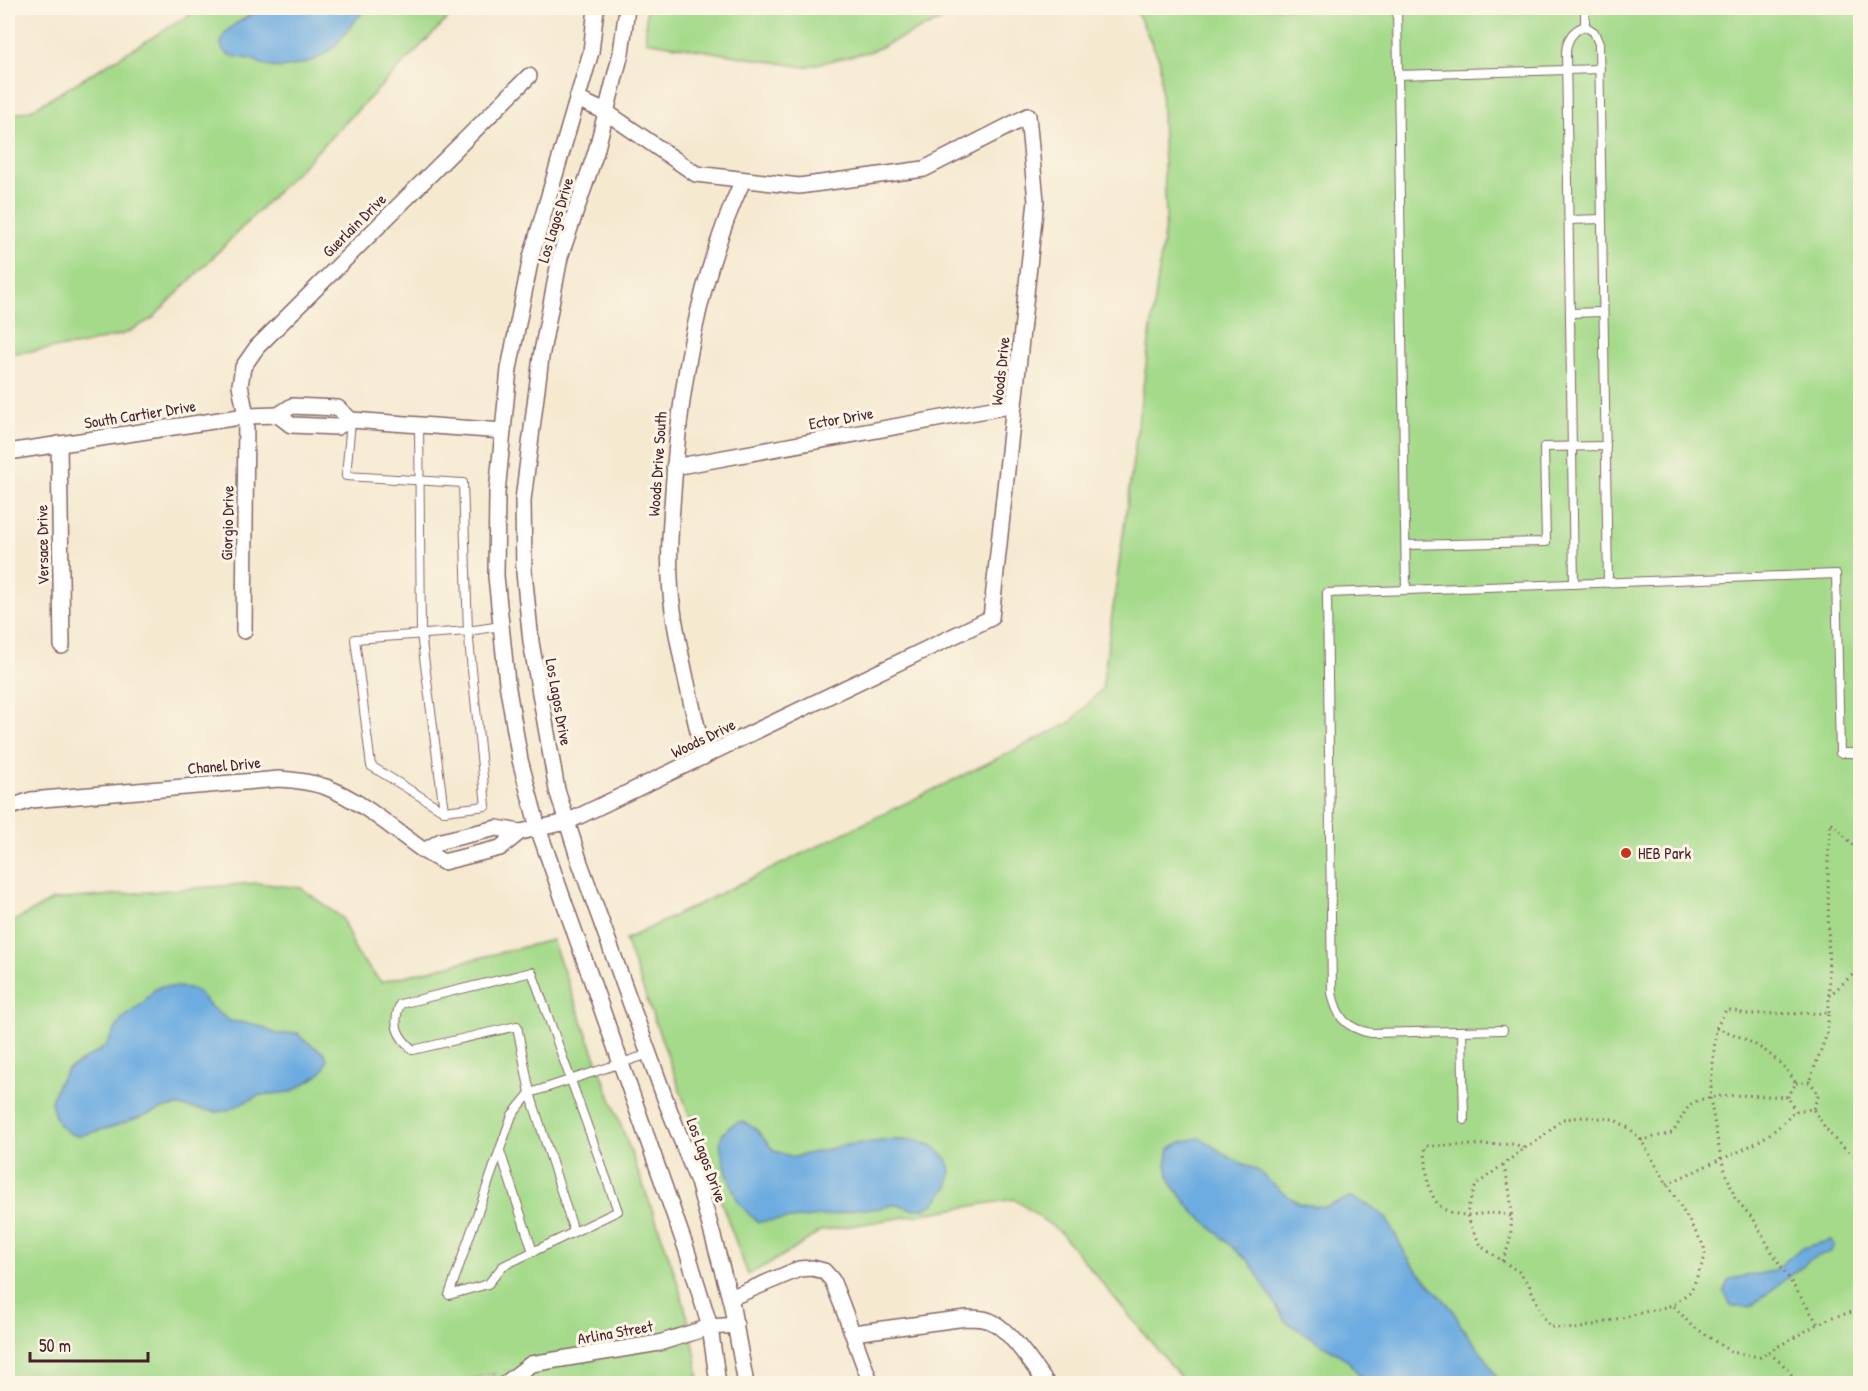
<svg xmlns="http://www.w3.org/2000/svg" width="1868" height="1391" viewBox="0 0 1868 1391" font-family="'Patrick Hand',sans-serif">
  <style>
    .green { fill: #a5da8b; stroke: #787c5b; stroke-width: 1.5 }
    .water { fill: #6dace0; stroke: #5c6686; stroke-width: 1.5 }
    .lines { fill: none; stroke-linecap: round; stroke-linejoin: round }
    .service-casing { stroke: #866665; stroke-width: 10 }
    .minor-casing { stroke: #866665; stroke-width: 18 }
    .path { stroke: #866665; stroke-width: 3; stroke-dasharray: 1.5 4.5; stroke-linecap: butt }
    .service { stroke: #fff; stroke-width: 8 }
    .minor { stroke: #fff; stroke-width: 15 }
    .poi-dot { fill: #c8321e; stroke: #fcf5e5; stroke-width: 2 }
    .labels { text-anchor: middle; dominant-baseline: central; stroke-width: 6; stroke-linejoin: round; paint-order: stroke }
    .street-label { font-size: 16px; fill: #4a1f2b; stroke: #fcf5e5 }
    .poi-label { font-size: 16px; fill: #4a1f2b; stroke: #fcf5e5; text-anchor: start }
  </style>
  <rect width="100%" height="100%" fill="#fcf5e5"/>
  <filter id="ink" filterUnits="userSpaceOnUse"><feTurbulence type="fractalNoise" baseFrequency=".0167" numOctaves="2"/><feDisplacementMap in="SourceGraphic" scale="12" xChannelSelector="R" yChannelSelector="G"/><feConvolveMatrix kernelMatrix="1 2 1 2 8 2 1 2 1" color-interpolation-filters="sRGB"/></filter>
  <filter id="wash" filterUnits="userSpaceOnUse"><feTurbulence type="fractalNoise" baseFrequency=".008" numOctaves="4" result="noise"/><feDisplacementMap in="SourceGraphic" scale="24" xChannelSelector="R" yChannelSelector="G"/><feGaussianBlur stdDeviation="1.35" result="paint"/><feColorMatrix in="noise" values="0 0 0 0 0 0 0 0 0 0 0 0 0 0 0 0 0 1.4 0 .05"/><feComposite in="paint" operator="in"/></filter>
  <g filter="url(#wash)">
    <rect width="100%" height="100%" fill="#f5e9d0"/>
    <g class="green">
      <path d="M201,8H458L152,319L124,334L80,345L8,354V116L33,109Z"/>
      <path d="M646,8H968L872,51L804,67L646,41Z"/>
      <path d="M1135,8H1860V1383H1185L1060,1232L1014,1199L820,1231L796,1248L748,1275L625,940L1070,723L1102,689L1166,218L1160,61Z"/>
      <path d="M256,883L301,888L342,918L357,954L381,982L552,940C581,1018 610,1096 639,1174C664,1242 692,1311 699,1383H491L494,1374L449,1384L8,1383V924L53,900Z"/>
    </g>
    <g class="water">
      <path d="M261,8H367C349,24 340,48 316,59C302,65 282,70 267,66C261,64 256,60 250,59C239,57 217,57 222,39C227,25 250,17 261,8Z"/>
      <path d="M161,986L189,988L197,991L212,1008L230,1021L254,1024L277,1034L298,1033L301,1038L324,1053L327,1058L325,1067L319,1075L291,1092L260,1095L228,1110L216,1112L178,1106L165,1108L112,1127L79,1136L71,1134L59,1125L53,1111L51,1101L57,1085L67,1070L105,1047L121,1020L143,1003L154,990Z"/>
      <path d="M738,1122H744L756,1129L774,1151L794,1157L846,1145L890,1140H918L934,1147L947,1159L951,1170L949,1185L934,1204L924,1209H912L898,1204L875,1209H856L833,1215L758,1222C751,1216 743,1210 738,1201C733,1192 717,1147 721,1138C723,1131 731,1125 738,1122Z"/>
      <path d="M1198,1138L1204,1140L1230,1158L1257,1170L1283,1193L1301,1204L1325,1207L1351,1197L1372,1207L1386,1218L1410,1262L1453,1310L1461,1326L1487,1360L1499,1383H1365L1348,1360L1286,1322L1250,1263L1192,1210L1171,1183L1166,1165L1169,1149L1181,1142Z"/>
      <path d="M1831,1240L1834,1245L1830,1252L1811,1259L1750,1307H1732L1724,1292L1730,1279L1774,1271L1800,1249Z"/>
    </g>
  </g>
  <g filter="url(#ink)">
    <g class="lines">
      <defs>
        <g id="service">
          <path d="M1397,8L1406,590"/>
          <path d="M1585,8V26"/>
          <path d="M1585,26L1594,32L1599,44L1608,583"/>
          <path d="M1398,75L1600,69"/>
          <path d="M1569,220L1602,219"/>
          <path d="M1570,313L1603,312"/>
          <path d="M351,421L346,476L463,483L468,631L486,806L444,811L371,766L355,639L468,631L501,626"/>
          <path d="M419,425L421,634L444,811"/>
          <path d="M1406,545L1546,542L1544,447L1606,446"/>
          <path d="M1574,584L1566,52C1567,39 1573,30 1585,26"/>
          <path d="M1503,1030L1371,1033C1345,1028 1337,1017 1332,993L1327,593L1836,574L1840,753H1860"/>
          <path d="M1462,1031L1464,1120"/>
          <path d="M500,1151L533,1252"/>
          <path d="M574,1232L530,1093L517,1026L413,1050C397,1036 392,1025 400,1004L532,972L618,1211L503,1266L488,1284L449,1295L512,1115L530,1093L649,1054"/>
        </g>
        <g id="minor">
          <path d="M596,8L591,52L531,257L509,369L497,493L496,576L507,683L520,760L538,828L687,1251L710,1327L718,1384"/>
          <path d="M627,8L621,53L596,152L560,257L541,357L523,500L524,572L531,642L557,790L580,863L667,1104L698,1182L731,1302L746,1384"/>
          <path d="M351,420L338,408L292,406L278,415L291,425L337,427L351,420L503,431"/>
          <path d="M59,444L62,646"/>
          <path d="M8,452L246,416L278,415"/>
          <path d="M674,467L1014,405"/>
          <path d="M244,631L246,416L240,385L243,367L257,347L529,76"/>
          <path d="M704,757C693,708 680,660 673,610C667,571 670,532 673,492C680,385 698,278 743,180"/>
          <path d="M8,808L31,800L279,779C295,780 311,782 326,787C362,801 393,829 424,851"/>
          <path d="M520,832L500,848L443,862L424,851L441,841L497,828L520,832L567,822L991,618L1036,201L1028,116L924,169L799,186L696,174L606,112L577,99"/>
          <path d="M730,1298L799,1269L812,1268L824,1271L832,1280L842,1305L871,1384"/>
          <path d="M853,1333L966,1318C976,1318 986,1318 994,1323C1012,1333 1034,1367 1047,1384"/>
          <path d="M505,1384L531,1364L659,1343L710,1327L736,1325"/>
        </g>
      </defs>
      <use href="#service" class="service-casing"/>
      <use href="#minor" class="minor-casing"/>
      <g class="path">
        <path d="M1829,996L1860,968"/>
        <path d="M1829,1013L1828,859L1831,822L1860,852"/>
        <path d="M1716,1028L1726,1010H1734L1744,1014L1829,1013L1827,1034L1809,1082"/>
        <path d="M1796,1083L1809,1082L1815,1088L1818,1096L1813,1109"/>
        <path d="M1641,1140L1672,1133C1679,1124 1683,1113 1690,1105C1705,1091 1767,1096 1788,1097L1795,1111"/>
        <path d="M1525,1148L1540,1139L1563,1119L1584,1117L1613,1119L1629,1128L1641,1140L1704,1246L1705,1257L1691,1291L1673,1305"/>
        <path d="M1860,1157C1838,1149 1826,1129 1813,1109L1795,1111C1772,1136 1753,1146 1721,1159L1735,1198L1754,1220L1772,1252L1818,1324L1833,1317L1860,1310"/>
        <path d="M1667,1184L1721,1159L1710,1098L1716,1028C1748,1038 1778,1054 1796,1083L1788,1097"/>
        <path d="M1511,1216C1494,1211 1485,1214 1469,1215C1427,1215 1428,1183 1425,1151L1426,1146L1514,1144L1525,1148L1476,1185L1469,1204L1467,1215L1474,1233L1482,1247L1519,1272L1529,1285L1544,1318L1551,1327L1577,1329L1673,1305L1691,1325L1731,1352L1760,1357L1768,1352L1787,1368L1798,1384"/>
        <path d="M1502,1261C1504,1255 1508,1249 1509,1243C1514,1222 1511,1185 1503,1166"/>
        <path d="M1768,1352L1818,1324"/>
      </g>
      <use href="#service" class="service"/>
      <use href="#minor" class="minor"/>
    </g>
  </g>
  <circle class="poi-dot" cx="1626" cy="853" r="6"/>
  <g class="labels">
    <g class="street-label">
      <text transform="translate(555 220) rotate(-73)">Los Lagos Drive</text>
      <text transform="translate(354 225) rotate(-45)">Guerlain Drive</text>
      <text transform="translate(1000 371) rotate(-84)">Woods Drive</text>
      <text transform="translate(140 414) rotate(-9)">South Cartier Drive</text>
      <text transform="translate(841 418) rotate(-10)">Ector Drive</text>
      <text transform="translate(657 464) rotate(-86)">Woods Drive South</text>
      <text transform="translate(227 523) rotate(-89)">Giorgio Drive</text>
      <text transform="translate(42 545) rotate(-91)">Versace Drive</text>
      <text transform="translate(559 702) rotate(80)">Los Lagos Drive</text>
      <text transform="translate(703 738) rotate(-26)">Woods Drive</text>
      <text transform="translate(224 765) rotate(-5)">Chanel Drive</text>
      <text transform="translate(707 1160) rotate(70)">Los Lagos Drive</text>
      <text transform="translate(615 1332) rotate(-10)">Arlina Street</text>
    </g>
    <g class="poi-label">
      <text x="1638" y="853">HEB Park</text>
    </g>
  </g>
  <rect width="1868" height="1391" fill="none" stroke="#fcf5e5" stroke-width="30"/>
  <path d="M30 1352v9h118v-9" fill="none" stroke="#4a1f2b" stroke-width="3"/>
  <text x="39" y="1352" font-size="18" fill="#4a1f2b" stroke="#fcf5e5" stroke-width="4.5" paint-order="stroke">50 m</text>
</svg>
